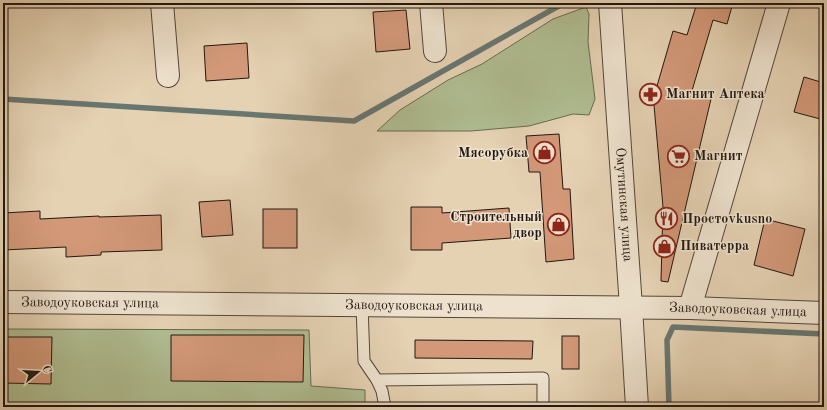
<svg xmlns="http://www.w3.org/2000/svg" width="827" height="410" viewBox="0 0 827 410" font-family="'Old Standard TT',serif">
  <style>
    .green { fill: #afbd91; stroke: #686a52 }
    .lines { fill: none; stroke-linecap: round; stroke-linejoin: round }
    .stream { stroke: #687671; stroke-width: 5.5 }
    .building { fill: #d29878; stroke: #221712 }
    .service-casing { stroke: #53463a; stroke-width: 13 }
    .minor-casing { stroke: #53463a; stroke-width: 24 }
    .tertiary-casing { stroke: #53463a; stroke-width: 24 }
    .service { stroke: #eee2ce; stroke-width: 11 }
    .minor { stroke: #eee2ce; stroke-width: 22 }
    .tertiary { stroke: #eee2ce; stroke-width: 22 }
    .labels { text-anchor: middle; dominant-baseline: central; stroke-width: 3; stroke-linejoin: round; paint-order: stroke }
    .poi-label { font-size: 14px; font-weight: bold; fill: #221712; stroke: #eee2ce; text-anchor: start }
    .street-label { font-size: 14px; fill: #221712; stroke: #eee2ce }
  </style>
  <rect width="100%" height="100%" fill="#e5d2b3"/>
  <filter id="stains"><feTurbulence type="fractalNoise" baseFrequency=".005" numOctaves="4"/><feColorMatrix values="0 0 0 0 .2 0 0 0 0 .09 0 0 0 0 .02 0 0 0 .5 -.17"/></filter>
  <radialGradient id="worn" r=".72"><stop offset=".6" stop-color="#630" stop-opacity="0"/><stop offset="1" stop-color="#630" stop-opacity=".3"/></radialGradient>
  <g class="green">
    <path d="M586,7L589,14L588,42L595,99L589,115L573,114L529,126L471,131H377L400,110L448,80L482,64L553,19Z"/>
    <path d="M3,329L309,330L311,386L365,390V407H3Z"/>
  </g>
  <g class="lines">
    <g class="stream">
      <path d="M3,99L354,121L564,3"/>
      <path d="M669,407L667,340L673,327L824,334"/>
    </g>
  </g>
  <g class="building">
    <path d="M697,3H733L727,24L713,20L691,94L711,99L668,282L661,281L663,207L654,105L649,104L648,84L657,86L673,31L687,35Z"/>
    <path d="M406,10L410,49L376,52L373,12Z"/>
    <path d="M247,43L249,78L206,81L204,46Z"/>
    <path d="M804,77L824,83V120L794,112Z"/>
    <path d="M559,134L563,189H570L574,259L546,262L540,172H529L526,136Z"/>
    <path d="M230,200L233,235L202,237L199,202Z"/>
    <path d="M411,207H442V213L509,208L511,238L442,243V250H411Z"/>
    <rect x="263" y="209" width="34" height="39"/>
    <path d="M40,211V219L99,216V217L161,215L162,250L101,252V255L66,257V247L3,250V213Z"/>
    <path d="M765,219L805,229L793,276L754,265Z"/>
    <path d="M171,335H304L303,382L171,381Z"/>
    <rect x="562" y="336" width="17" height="33"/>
    <path d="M3,337H52L51,384L3,383Z"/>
    <path d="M415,340L533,341L532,359L415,358Z"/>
  </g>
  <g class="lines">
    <defs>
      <g id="service">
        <path d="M362,305L364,361L377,380L382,391L385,407"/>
        <path d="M377,380L543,378V407"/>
      </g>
      <g id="minor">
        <path d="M162,3L168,76"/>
        <path d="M431,3L435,51"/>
        <path id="s1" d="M3,302L690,308L824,313"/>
        <path d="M690,308L779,3"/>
      </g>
      <g id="tertiary">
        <path id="s2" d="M610,3L631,307L637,407"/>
      </g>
    </defs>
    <use href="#service" class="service-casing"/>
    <use href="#minor" class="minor-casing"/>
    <use href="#tertiary" class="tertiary-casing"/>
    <use href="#service" class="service"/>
    <use href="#minor" class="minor"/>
    <use href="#tertiary" class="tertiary"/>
  </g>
  <defs>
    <symbol id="pharmacy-ring" viewBox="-11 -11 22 22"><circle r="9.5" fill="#eee2ce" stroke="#8f2418" stroke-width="1.5"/><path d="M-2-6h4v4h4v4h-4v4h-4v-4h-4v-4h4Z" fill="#8f2418"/></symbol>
    <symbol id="shop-ring" viewBox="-11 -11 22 22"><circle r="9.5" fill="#eee2ce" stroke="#8f2418" stroke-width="1.5"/><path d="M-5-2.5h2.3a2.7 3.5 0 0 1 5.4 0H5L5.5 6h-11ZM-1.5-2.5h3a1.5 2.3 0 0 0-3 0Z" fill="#8f2418"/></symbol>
    <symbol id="supermarket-ring" viewBox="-11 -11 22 22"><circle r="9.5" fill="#eee2ce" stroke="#8f2418" stroke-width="1.5"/><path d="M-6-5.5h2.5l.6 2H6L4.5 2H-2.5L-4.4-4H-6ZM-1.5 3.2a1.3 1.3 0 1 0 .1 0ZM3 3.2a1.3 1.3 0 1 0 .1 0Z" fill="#8f2418"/></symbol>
    <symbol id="restaurant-ring" viewBox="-11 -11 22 22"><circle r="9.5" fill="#eee2ce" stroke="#8f2418" stroke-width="1.5"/><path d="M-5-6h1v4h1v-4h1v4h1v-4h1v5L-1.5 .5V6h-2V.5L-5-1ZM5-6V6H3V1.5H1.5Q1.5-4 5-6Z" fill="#8f2418"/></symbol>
  </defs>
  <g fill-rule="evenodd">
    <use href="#pharmacy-ring" x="638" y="82" width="25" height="25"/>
    <use href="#shop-ring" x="532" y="140" width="25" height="25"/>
    <use href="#supermarket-ring" x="666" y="144" width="25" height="25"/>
    <use href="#restaurant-ring" x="654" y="206" width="25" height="25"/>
    <use href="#shop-ring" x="546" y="212" width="25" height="25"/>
    <use href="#shop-ring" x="652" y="234" width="25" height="25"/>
  </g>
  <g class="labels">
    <g class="poi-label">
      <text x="666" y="94">Магнит Аптека</text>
      <text x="528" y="153" text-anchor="end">Мясорубка</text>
      <text x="694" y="156">Магнит</text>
      <text x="542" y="217" text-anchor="end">Строительный<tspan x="542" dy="16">двор</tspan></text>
      <text x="682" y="219">Простоvkusno</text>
      <text x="680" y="246">Пиватерра</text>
    </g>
    <g class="street-label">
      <text stroke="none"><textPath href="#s2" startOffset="202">Омутинская улица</textPath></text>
      <text stroke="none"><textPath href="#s1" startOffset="87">Заводоуковская улица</textPath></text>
      <text stroke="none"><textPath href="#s1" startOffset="411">Заводоуковская улица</textPath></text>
      <text stroke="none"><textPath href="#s1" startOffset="735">Заводоуковская улица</textPath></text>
    </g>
  </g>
  <rect width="827" height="410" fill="none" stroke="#e5d2b3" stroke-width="16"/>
  <rect x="4" y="4" width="819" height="402" fill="none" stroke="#221712" stroke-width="2"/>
  <rect x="8" y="8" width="811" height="394" fill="none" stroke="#221712"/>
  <g transform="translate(38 372) rotate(72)" stroke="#eee2ce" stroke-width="3" paint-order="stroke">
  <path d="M0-3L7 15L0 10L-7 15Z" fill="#221712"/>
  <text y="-6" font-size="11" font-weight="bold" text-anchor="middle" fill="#221712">С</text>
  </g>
  <rect width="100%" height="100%" filter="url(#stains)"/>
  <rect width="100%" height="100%" fill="url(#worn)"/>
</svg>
